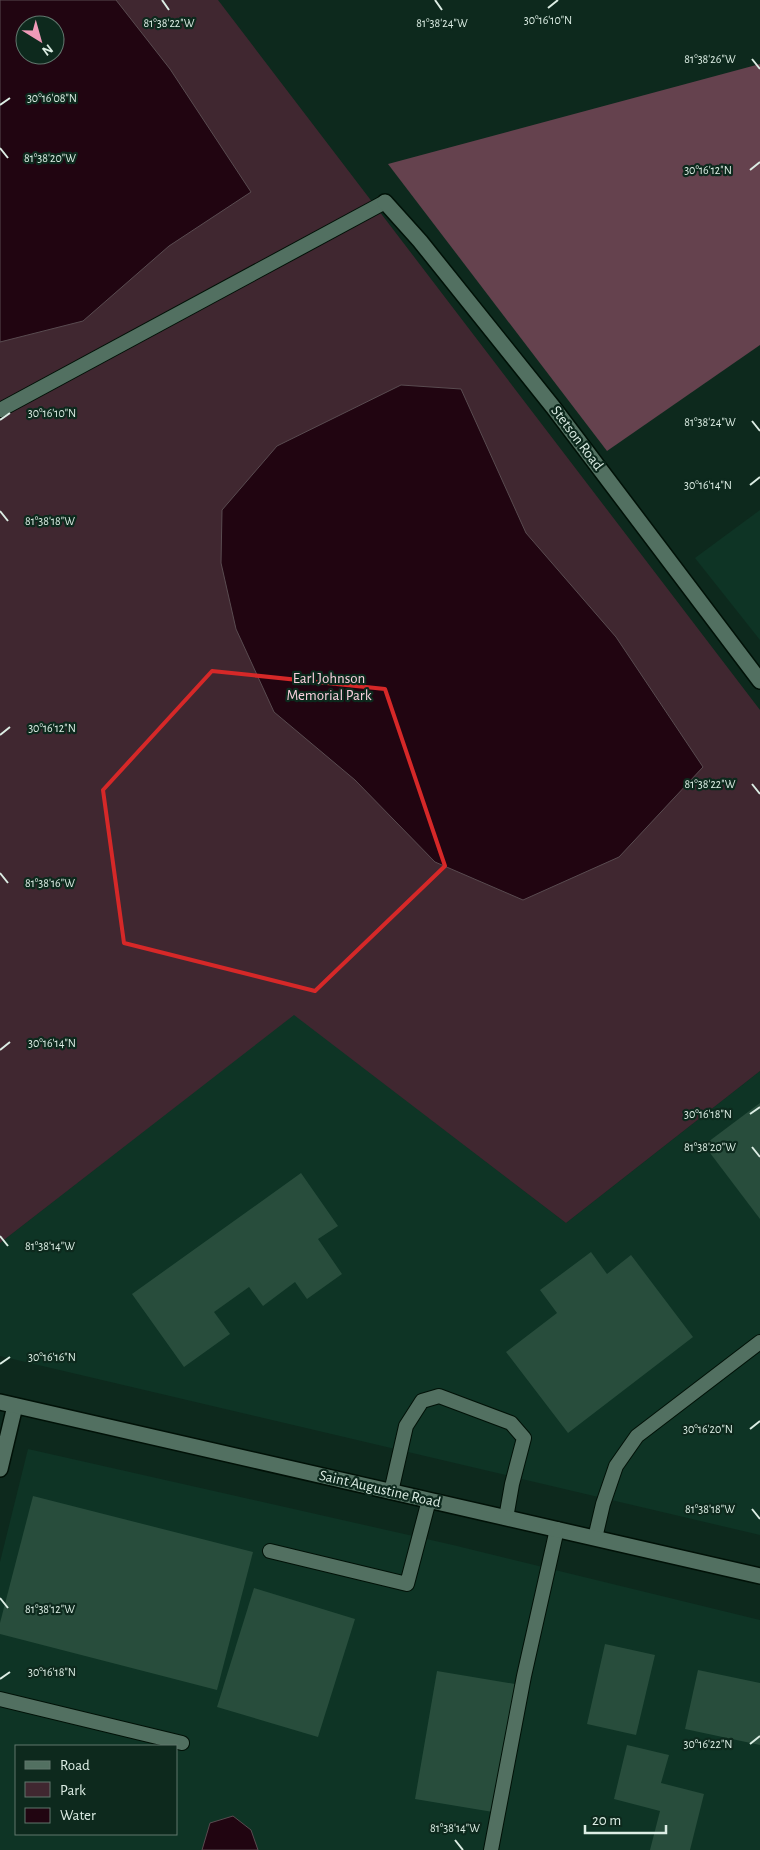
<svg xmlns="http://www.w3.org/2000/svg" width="760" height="1850" viewBox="0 0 760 1850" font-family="'Alegreya Sans',sans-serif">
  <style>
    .built { fill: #0e3425; fill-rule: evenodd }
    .green { fill: #402730; fill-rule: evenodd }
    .forest { fill: #65424e }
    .water { fill: #210511; stroke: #594b50; fill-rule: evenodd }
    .building { fill: #284d3c }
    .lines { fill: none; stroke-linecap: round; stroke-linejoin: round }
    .service-casing { stroke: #001107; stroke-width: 16 }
    .minor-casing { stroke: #001107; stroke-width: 18 }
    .secondary-casing { stroke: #001107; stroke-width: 18 }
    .service { stroke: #527061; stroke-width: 14 }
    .minor { stroke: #527061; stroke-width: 15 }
    .secondary { stroke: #527061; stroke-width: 15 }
    .marked { fill: none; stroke: #d62828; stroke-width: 4; stroke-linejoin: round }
    .ticks { fill: none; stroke: #dcede4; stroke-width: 2 }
    .labels { text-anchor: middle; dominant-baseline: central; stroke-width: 4.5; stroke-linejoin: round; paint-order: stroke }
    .street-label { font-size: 15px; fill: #dcede4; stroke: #0d291d }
    .park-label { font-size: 15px; fill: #fad1de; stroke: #0d291d }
    .ticks-label { font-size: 12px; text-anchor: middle; fill: #dcede4; stroke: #0d291d; stroke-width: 4.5; stroke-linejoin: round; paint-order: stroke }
  </style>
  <rect width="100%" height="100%" fill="#0d291d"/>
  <g class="built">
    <path d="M760,510V640L695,558Z"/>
    <path d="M294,1014L566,1223L760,1071V1535L0,1356V1243Z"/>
    <path d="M28,1449L453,1545L760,1620V1850H258L210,1823L202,1850H0V1562ZM16,1746H176V1834H16Z"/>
  </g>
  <path class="green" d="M0,0H218L760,710V1071L566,1223L294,1015L0,1243ZM25,25H55V55H25Z"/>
  <path class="forest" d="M760,64V345L607,451L388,164Z"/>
  <g class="water">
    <path d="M0,0H116L170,69L251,192L169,246L83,321L0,342ZM25,25H55V55H25Z"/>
    <path d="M401,385L461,389L526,533L616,637L703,767L619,857L523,900L435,862L355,780L274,712L236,629L221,563L222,510L277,446Z"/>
    <path d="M233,1816L251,1830L258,1850H202L210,1823Z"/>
  </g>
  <g class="building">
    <path d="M760,1103V1219L704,1145Z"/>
    <path d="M301,1173L338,1226L318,1239L342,1274L307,1299L295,1282L263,1306L249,1287L214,1312L230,1334L184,1367L132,1294Z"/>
    <path d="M591,1252L607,1274L631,1255L693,1337L568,1433L506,1352L557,1313L540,1290Z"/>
    <path d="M33,1496L253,1552L217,1690L0,1634V1623Z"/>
    <path d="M254,1588L355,1619L318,1737L217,1707Z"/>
    <path d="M605,1644L655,1655L636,1735L587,1724Z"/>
    <path d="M698,1670L760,1683V1745L685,1729Z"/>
    <path d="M437,1671L515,1684L493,1812L415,1799Z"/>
    <path d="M627,1745L669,1755L661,1783L704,1794L690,1850H650L660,1811L614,1799Z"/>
  </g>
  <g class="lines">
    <defs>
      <g id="service">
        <path d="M0,410L385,202"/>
        <path d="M391,1492L406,1426L422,1401L439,1396L511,1423L524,1438L512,1484L506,1518"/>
        <path d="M595,1538L603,1504L616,1466L637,1436L760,1342"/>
        <path d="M270,1551L407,1584L429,1500"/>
        <path d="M0,1699L182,1743"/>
        <path d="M491,1850L524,1676L557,1529"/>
      </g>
      <g id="minor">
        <path d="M385,202L420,241L553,407L760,681"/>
        <path d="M0,1469L15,1406"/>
      </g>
      <path id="secondary" d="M0,1402L760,1576"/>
    </defs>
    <use href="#service" class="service-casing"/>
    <use href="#minor" class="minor-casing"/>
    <use href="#secondary" class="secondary-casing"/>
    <use href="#service" class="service"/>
    <use href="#minor" class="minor"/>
    <use href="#secondary" class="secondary"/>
  </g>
  <path class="marked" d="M212,671L385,689L445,866L315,991L124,943L103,790Z"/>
  <path class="ticks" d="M162,0L169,10M435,0L442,10M548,8L558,0M752,59L760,69M0,105L10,98M0,148L8,158M750,170L760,162M0,420L10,413M752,421L760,431M750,485L760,477M0,511L8,521M0,735L10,727M752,784L760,794M0,873L8,883M0,1050L10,1042M750,1114L760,1107M752,1147L760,1157M0,1236L8,1246M0,1364L10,1357M750,1429L760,1421M752,1509L760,1519M0,1598L8,1608M0,1679L10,1672M750,1744L760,1736M455,1840L463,1850"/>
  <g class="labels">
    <g class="street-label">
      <text transform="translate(577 438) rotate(53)">Stetson Road</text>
      <text transform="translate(380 1489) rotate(13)">Saint Augustine Road</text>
    </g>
    <g class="park-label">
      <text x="329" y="678">Earl Johnson<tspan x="329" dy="17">Memorial Park</tspan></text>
    </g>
  </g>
  <g class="ticks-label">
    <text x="548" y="24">30°16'10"N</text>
    <text x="169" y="27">81°38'22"W</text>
    <text x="442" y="27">81°38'24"W</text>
    <text x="710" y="63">81°38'26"W</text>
    <text x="52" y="102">30°16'08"N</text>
    <text x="50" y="162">81°38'20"W</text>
    <text x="708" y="174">30°16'12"N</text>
    <text x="52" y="417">30°16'10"N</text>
    <text x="710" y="426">81°38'24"W</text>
    <text x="708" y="489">30°16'14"N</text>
    <text x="50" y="525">81°38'18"W</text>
    <text x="52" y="732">30°16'12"N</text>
    <text x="710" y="788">81°38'22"W</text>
    <text x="50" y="887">81°38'16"W</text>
    <text x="52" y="1047">30°16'14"N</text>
    <text x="708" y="1118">30°16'18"N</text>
    <text x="710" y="1151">81°38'20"W</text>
    <text x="50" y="1250">81°38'14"W</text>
    <text x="52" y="1361">30°16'16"N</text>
    <text x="708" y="1433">30°16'20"N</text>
    <text x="710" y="1513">81°38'18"W</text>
    <text x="50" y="1613">81°38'12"W</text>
    <text x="52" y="1676">30°16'18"N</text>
    <text x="708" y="1748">30°16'22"N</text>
    <text x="455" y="1832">81°38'14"W</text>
  </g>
  <rect x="15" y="1745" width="162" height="90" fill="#0d291d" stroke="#60776d"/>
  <rect x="25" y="1761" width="25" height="8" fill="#527061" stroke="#60776d"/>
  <text x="60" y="1770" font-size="15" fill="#dcede4">Road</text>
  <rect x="25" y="1782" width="25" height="15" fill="#402730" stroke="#60776d"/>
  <text x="60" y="1795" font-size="15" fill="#dcede4">Park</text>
  <rect x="25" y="1808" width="25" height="15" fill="#210511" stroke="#60776d"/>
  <text x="60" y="1820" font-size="15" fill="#dcede4">Water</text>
  <g transform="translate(40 40) rotate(143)"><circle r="24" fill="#0d291d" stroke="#60776d"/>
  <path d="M0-4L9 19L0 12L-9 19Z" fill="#ef9ab8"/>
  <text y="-8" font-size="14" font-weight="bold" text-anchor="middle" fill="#dcede4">N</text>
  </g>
  <path d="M585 1825v8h81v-8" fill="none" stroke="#dcede4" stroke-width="2.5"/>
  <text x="592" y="1825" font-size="15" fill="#dcede4" stroke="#0d291d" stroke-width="4" paint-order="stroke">20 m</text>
</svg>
